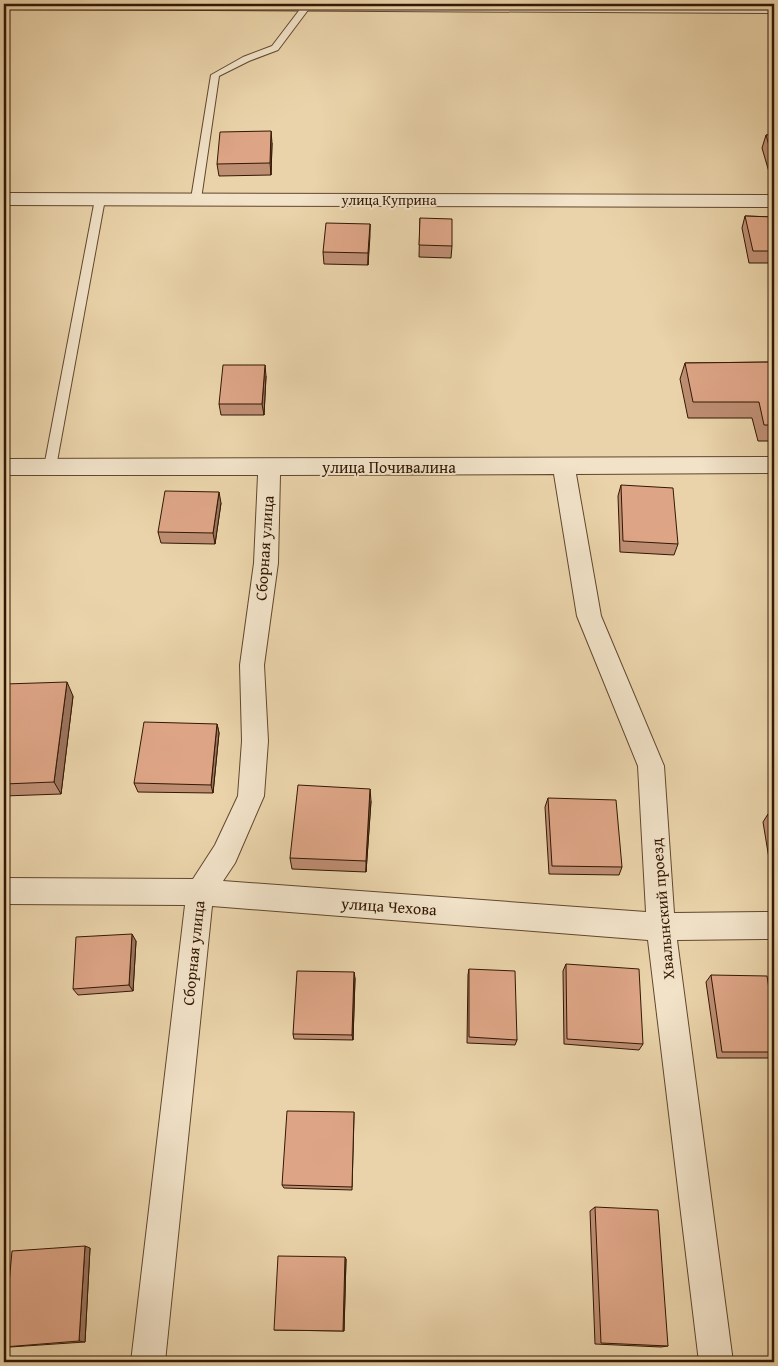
<svg xmlns="http://www.w3.org/2000/svg" width="778" height="1366" viewBox="0 0 778 1366" font-family="'Gentium Book Plus',serif">
  <style>
    .lines { fill: none; stroke-linecap: round; stroke-linejoin: round }
    .lane-casing { stroke: #61472d; stroke-width: 2 }
    .street-casing { stroke: #61472d; stroke-width: 2 }
    .lane { fill: #f1e2c8; fill-rule: evenodd }
    .street { fill: #f1e2c8; fill-rule: evenodd }
    .wall { fill: #be8e73; stroke: #331803 }
    .shaded-wall { fill: #9b745e; stroke: #331803 }
    .building { fill: #dda586; stroke: #331803 }
    .labels { text-anchor: middle; dominant-baseline: central; stroke-width: 4; stroke-linejoin: round; paint-order: stroke }
    .far-street-label { font-size: 14px; fill: #331803; stroke: #f1e2c8 }
    .street-label { font-size: 16px; fill: #331803; stroke: #f1e2c8 }
  </style>
  <rect width="100%" height="100%" fill="#ead3aa"/>
  <filter id="stains"><feTurbulence type="fractalNoise" baseFrequency=".004" numOctaves="4"/><feColorMatrix values="0 0 0 0 .2 0 0 0 0 .09 0 0 0 0 .02 0 0 0 .5 -.17"/></filter>
  <radialGradient id="worn" r=".72"><stop offset=".6" stop-color="#630" stop-opacity="0"/><stop offset="1" stop-color="#630" stop-opacity=".3"/></radialGradient>
  <g class="lines">
    <defs>
      <g id="lane">
        <path d="M304,4L311,6L278,50L249,61L219,76L201,199L199,201H193L191,199L211,75L243,57L272,46Z"/>
        <path d="M100,196L105,199L56,467L50,471L44,467L95,199Z"/>
      </g>
      <g id="street">
        <path d="M4,4H774V13L4,9Z"/>
        <path d="M4,193L774,195V207L4,205Z"/>
        <path d="M774,457V473L576,474L601,616L664,766L674,913L774,912V939L677,940L733,1362H699L648,940L212,906L165,1362H131L185,905L4,904V878L193,879L215,845L238,796L242,741L240,665L254,563L258,475H4V459ZM554,474L577,616L638,766L646,912L223,881L235,863L264,796L268,741L264,665L278,563L280,475Z"/>
      </g>
    </defs>
    <use href="#lane" class="lane-casing"/>
    <use href="#street" class="street-casing"/>
    <use href="#lane" class="lane"/>
    <use href="#street" class="street"/>
  </g>
  <g class="wall">
    <path d="M766,135H774V172H769L762,148Z"/>
    <path d="M272,143L271,175L219,176L217,164Z"/>
    <path d="M745,216L774,217V263H749L742,228Z"/>
    <path d="M420,218L452,246L451,258L419,257Z"/>
    <path d="M370,224L368,265L324,264L323,252Z"/>
    <path d="M774,362V441H758L752,418H688L680,379L685,363Z"/>
    <path d="M266,376L264,415H221L219,404Z"/>
    <path d="M621,485L678,544L674,555L620,552L618,496Z"/>
    <path d="M221,503L215,544L161,543L158,532Z"/>
    <path d="M4,690L73,696L61,794L4,796Z"/>
    <path d="M217,724L219,733L213,793L138,792L134,783Z"/>
    <path d="M548,798L622,867L619,875L549,874L545,807Z"/>
    <path d="M371,801L366,872L292,869L290,858Z"/>
    <path d="M768,814H774V883H773L763,822Z"/>
    <path d="M136,941L133,991L78,995L73,989Z"/>
    <path d="M566,964L643,1044L639,1050L564,1044L563,971Z"/>
    <path d="M469,969L517,1040L515,1045L467,1043L468,975Z"/>
    <path d="M711,975L774,1021V1057L773,1058H717L706,982Z"/>
    <path d="M355,978L353,1040L294,1039L293,1034Z"/>
    <path d="M354,1112V1117L352,1190L284,1188L282,1185Z"/>
    <path d="M595,1207L668,1346L661,1347L595,1344L590,1211Z"/>
    <path d="M90,1248L85,1342L10,1347H4Z"/>
    <path d="M346,1259L344,1331L276,1330H274Z"/>
  </g>
  <g class="shaded-wall">
    <path d="M271,131L272,143L271,175L270,163Z"/>
    <path d="M370,224V236L368,265V253Z"/>
    <path d="M265,365L266,376L264,415L262,404Z"/>
    <path d="M219,492L221,503L215,544L213,533Z"/>
    <path d="M67,682L73,696L61,794L54,782Z"/>
    <path d="M217,724L219,733L213,793L211,785Z"/>
    <path d="M370,789L371,801L366,872V861Z"/>
    <path d="M132,934L136,941L133,991L129,985Z"/>
    <path d="M354,972L355,978L353,1040L352,1035Z"/>
    <path d="M85,1246L90,1248L85,1342L79,1341Z"/>
    <path d="M345,1257L346,1259L344,1331H343Z"/>
  </g>
  <g class="building">
    <path d="M271,131L270,163L217,164L220,132Z"/>
    <path d="M766,135H774V160H773Z"/>
    <path d="M745,216L774,217V251H753Z"/>
    <path d="M420,218L452,219V246L419,245Z"/>
    <path d="M326,223L370,224L368,253L323,252Z"/>
    <path d="M774,362V425H764L759,402H693L685,363Z"/>
    <path d="M223,365H265L262,404H219Z"/>
    <path d="M621,485L673,488L678,544L623,541Z"/>
    <path d="M165,491L219,492L213,533L158,532Z"/>
    <path d="M67,682L54,782L4,784V690L5,684Z"/>
    <path d="M144,722L217,724L211,785L134,783Z"/>
    <path d="M298,785L370,789L366,861L290,858Z"/>
    <path d="M548,798L616,800L622,867L552,866Z"/>
    <path d="M768,814H774V849Z"/>
    <path d="M132,934L129,985L73,989L76,937Z"/>
    <path d="M566,964L639,969L643,1044L567,1039Z"/>
    <path d="M469,969L515,971L517,1040L469,1037Z"/>
    <path d="M297,971L354,972L352,1035L293,1034Z"/>
    <path d="M711,975L767,976L774,1021V1052H722Z"/>
    <path d="M287,1111L354,1112L352,1187L282,1185Z"/>
    <path d="M595,1207L658,1210L668,1346L601,1343Z"/>
    <path d="M85,1246L79,1341L4,1347V1338L12,1251Z"/>
    <path d="M278,1256L345,1257L343,1331L274,1330Z"/>
  </g>
  <g class="labels">
    <g class="far-street-label">
      <text x="389" y="200">улица Куприна</text>
    </g>
    <g class="street-label">
      <text x="389" y="467">улица Почивалина</text>
      <text transform="translate(264 548) rotate(-86)">Сборная улица</text>
      <text transform="translate(389 906) rotate(4)">улица Чехова</text>
      <text transform="translate(662 909) rotate(-95)">Хвалынский проезд</text>
      <text transform="translate(193 953) rotate(-84)">Сборная улица</text>
    </g>
  </g>
  <rect width="778" height="1366" fill="none" stroke="#ead3aa" stroke-width="20"/>
  <rect x="5" y="5" width="768" height="1356" fill="none" stroke="#331803" stroke-width="2.5"/>
  <rect x="10" y="10" width="758" height="1346" fill="none" stroke="#331803"/>
  <rect width="100%" height="100%" filter="url(#stains)"/>
  <rect width="100%" height="100%" fill="url(#worn)"/>
</svg>
